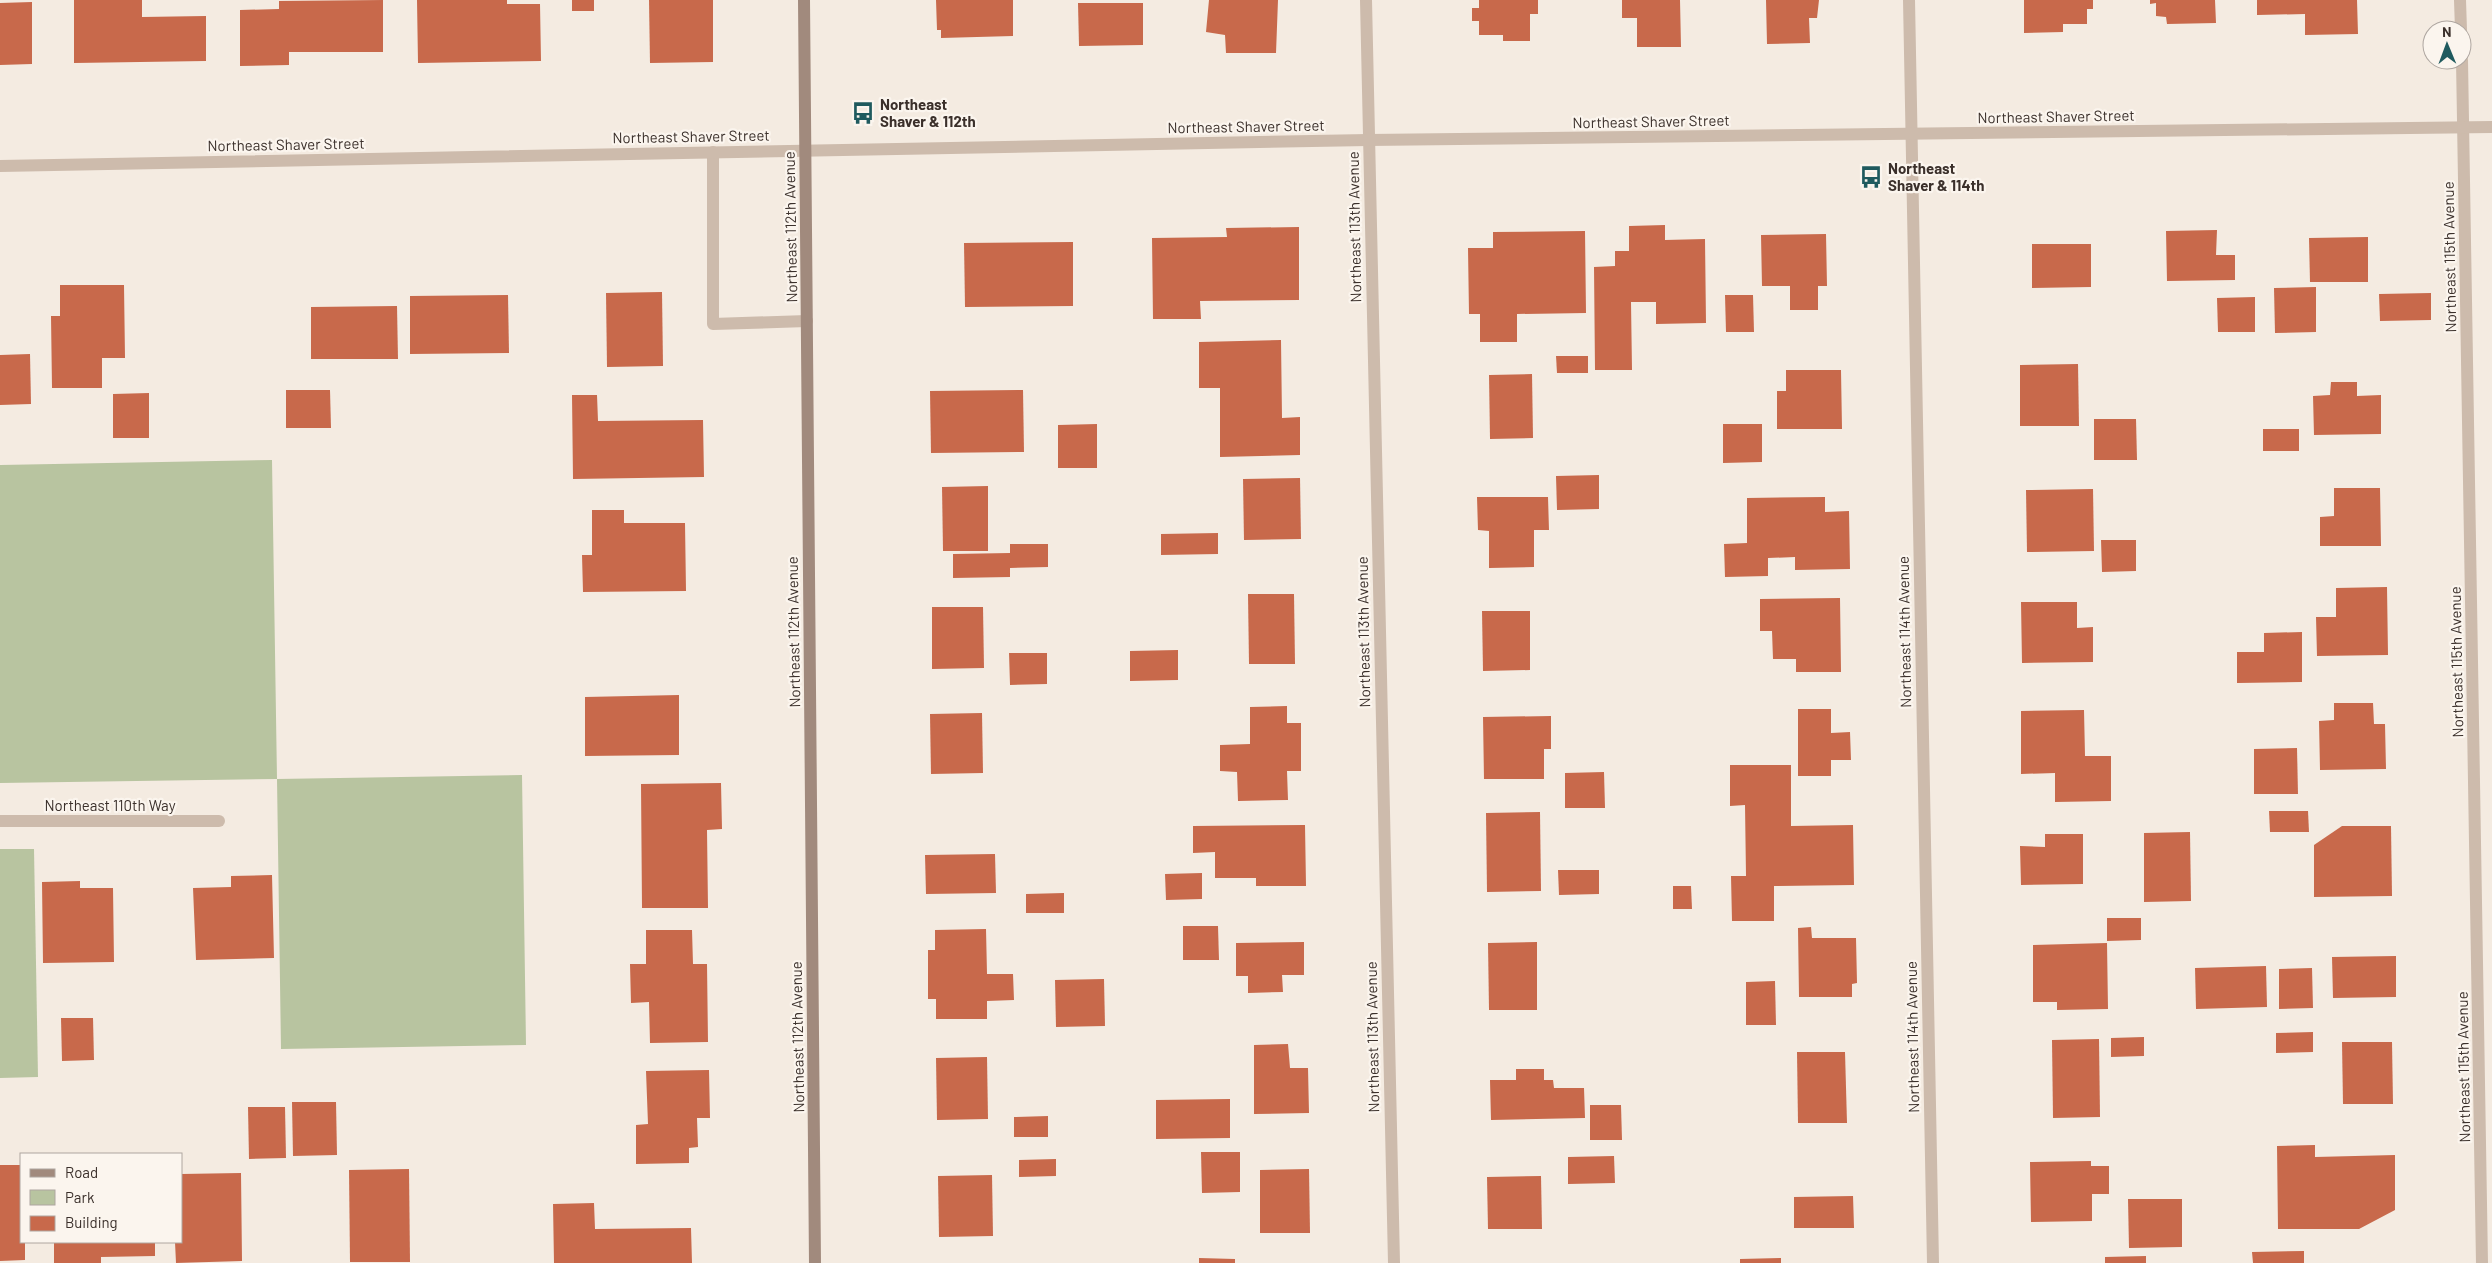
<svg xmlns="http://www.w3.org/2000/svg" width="2492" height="1263" viewBox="0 0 2492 1263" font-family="Barlow,sans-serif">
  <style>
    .green { fill: #b8c4a0 }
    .building { fill: #c8694b }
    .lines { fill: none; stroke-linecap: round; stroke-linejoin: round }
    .lane { stroke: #cdbbac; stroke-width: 12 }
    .street { stroke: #cdbbac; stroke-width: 12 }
    .secondary { stroke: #a18a7d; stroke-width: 12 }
    .labels { text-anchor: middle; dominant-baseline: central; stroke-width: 4.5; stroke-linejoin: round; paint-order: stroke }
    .poi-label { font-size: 15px; font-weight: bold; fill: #3b302b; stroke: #fbf5ee; text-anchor: start }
    .street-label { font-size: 15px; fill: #3b302b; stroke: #fbf5ee }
  </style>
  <rect width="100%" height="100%" fill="#f4ebe1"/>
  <g class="green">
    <path d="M272,460L277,779L522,775L526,1045L281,1049L277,779L0,783V465Z"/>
    <path d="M0,849H34L38,1077L0,1078Z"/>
  </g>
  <g class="building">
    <path d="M74,0H142V17L206,16V61L74,63Z"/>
    <path d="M383,0V52H289V65L240,66V10L279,9V1Z"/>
    <path d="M417,0H507V4H540L541,61L418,63Z"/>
    <rect x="572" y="0" width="22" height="11"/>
    <path d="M649,0H713V62L650,63Z"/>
    <path d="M936,0H1013V36L941,38V30H937Z"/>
    <path d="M1209,0H1278L1276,53H1226L1225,35L1206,32Z"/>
    <path d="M1479,0H1538V14H1530V41H1503V35H1479V21H1472V8H1479Z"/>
    <path d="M1622,0H1680L1681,47H1637V18H1622Z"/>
    <path d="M1766,0H1819L1817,18H1809L1810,43L1767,44Z"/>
    <path d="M2024,0H2093V9H2087V24H2063V32L2024,33Z"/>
    <path d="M2150,0H2215L2216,23L2167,24L2166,17L2156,16V3L2150,4Z"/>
    <path d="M2257,0H2357L2358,34L2305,35V14L2257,15Z"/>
    <path d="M32,2V64L0,65V3Z"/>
    <path d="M1078,3H1143V45L1079,46Z"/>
    <path d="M1665,225V240L1705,239L1706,323L1656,324V302H1631L1632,370H1595L1594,267L1615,266V251H1629V226Z"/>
    <path d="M1299,227V300L1200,301L1201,319H1153L1152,238L1227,237L1226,228Z"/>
    <path d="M2217,230L2216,255H2235V280L2167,281L2166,231Z"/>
    <path d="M1585,231L1586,313L1517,314V342H1480V314H1469L1468,248H1493V232Z"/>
    <path d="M1826,234L1827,286H1818V310H1790V286H1762L1761,235Z"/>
    <path d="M2368,237V282H2310L2309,238Z"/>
    <path d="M1073,242V306L965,307L964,243Z"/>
    <path d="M2032,244H2091V287L2032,288Z"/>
    <path d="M60,285H124L125,358H102V388H52L51,316H60Z"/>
    <path d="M2316,287V332L2275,333L2274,288Z"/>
    <path d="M662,292L663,366L607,367L606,293Z"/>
    <path d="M2431,293V320L2380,321L2379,294Z"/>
    <path d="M508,295L509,353L410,354V296Z"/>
    <path d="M1725,295H1753L1754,332H1726Z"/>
    <path d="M2255,297V332H2218L2217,298Z"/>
    <path d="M397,306L398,359H311V307Z"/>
    <path d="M1281,340L1282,418L1300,417V455L1220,457V388H1199V342Z"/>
    <path d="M30,354L31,404L0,405V355Z"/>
    <path d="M1556,356H1588V373H1557Z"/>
    <path d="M2078,364L2079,426H2020V365Z"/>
    <path d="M1786,370H1841L1842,429H1777V391H1786Z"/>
    <path d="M1532,374L1533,438L1490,439L1489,375Z"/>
    <path d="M2331,382H2357V396L2381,395V434L2314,435L2313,396L2330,395Z"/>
    <path d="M286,390H330L331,428H286Z"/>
    <path d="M1023,390L1024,452L931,453L930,391Z"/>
    <path d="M149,393V438H113V394Z"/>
    <path d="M572,395H597L598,421L703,420L704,477L573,479Z"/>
    <path d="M2094,419H2136L2137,460H2094Z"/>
    <path d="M1097,424V468H1058V425Z"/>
    <path d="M1723,424H1762V462L1723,463Z"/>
    <rect x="2263" y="429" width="36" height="22"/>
    <path d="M1599,475V509L1557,510L1556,476Z"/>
    <path d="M1300,478L1301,539L1244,540L1243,479Z"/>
    <path d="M988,486V551H943L942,487Z"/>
    <path d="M2334,488H2380L2381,546H2320V517L2334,516Z"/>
    <path d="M2093,489L2094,551L2027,552L2026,490Z"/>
    <path d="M1477,497H1548L1549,530H1534V567L1489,568V531L1478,530Z"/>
    <path d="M1825,497V512L1849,511L1850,569L1795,570V557L1768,558V576L1725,577L1724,544L1747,543V498Z"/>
    <path d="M592,510H624V523H685L686,591L583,592L582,555H592Z"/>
    <path d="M1218,533V554L1161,555V534Z"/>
    <path d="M2101,540H2136V571L2102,572Z"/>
    <path d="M1010,544H1048V567L1010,568V577L953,578V554L1010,553Z"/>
    <path d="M2387,587L2388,655L2317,656L2316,617H2336V588Z"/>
    <path d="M1248,594H1294L1295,664H1249Z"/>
    <path d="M1840,598L1841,672H1796V659H1773L1772,631H1760V599Z"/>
    <path d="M2021,602H2077V628L2093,627V662L2022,663Z"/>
    <path d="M932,607H983L984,668L932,669Z"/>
    <path d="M1482,611H1530V670L1483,671Z"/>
    <path d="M2302,632V682L2237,683V652H2264V633Z"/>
    <path d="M1178,650V680L1130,681V651Z"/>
    <path d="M1009,653H1047V684L1010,685Z"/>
    <path d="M679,695V755L585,756V697Z"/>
    <path d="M2334,703H2373L2374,724H2385L2386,769L2320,770L2319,721L2334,720Z"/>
    <path d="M1287,706V723H1301V771H1287L1288,800L1238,801L1237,772L1220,771V745L1250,744V707Z"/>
    <path d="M1798,709H1831V733L1850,732L1851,760H1831V776H1798Z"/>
    <path d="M2084,710L2085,756H2111V801L2055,802V773L2021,774V711Z"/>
    <path d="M982,713L983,773L931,774L930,714Z"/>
    <path d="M1551,716V749H1544V779H1484L1483,717Z"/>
    <path d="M2297,748L2298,794H2254V749Z"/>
    <path d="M1730,765H1791V826L1853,825L1854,885L1774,886V921H1732L1731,876H1746L1745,805L1730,806Z"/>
    <path d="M1604,772L1605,808H1565V773Z"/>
    <path d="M721,783L722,829L707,830L708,908H642L641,784Z"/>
    <path d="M2269,811H2308L2309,832H2270Z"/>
    <path d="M1540,812L1541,891L1487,892L1486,813Z"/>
    <path d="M1305,825L1306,886H1256V878H1215V852L1193,853V826Z"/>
    <path d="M2342,826H2391L2392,896L2314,897V845Z"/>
    <path d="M2190,832L2191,901L2144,902V833Z"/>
    <path d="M2045,834H2083V884L2021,885L2020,846L2045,847Z"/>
    <path d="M995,854L996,893L926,894L925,855Z"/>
    <path d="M1558,870H1599V894L1559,895Z"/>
    <path d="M1202,873V899L1166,900L1165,874Z"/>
    <path d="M272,875L274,958L196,960L193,888L231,887V876Z"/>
    <path d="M80,881V888H113L114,962L43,963L42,882Z"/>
    <path d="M1673,886H1691L1692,909H1673Z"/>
    <path d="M1064,893V913H1026V894Z"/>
    <path d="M2107,918H2141V940L2107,941Z"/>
    <path d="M1183,926H1218L1219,960H1183Z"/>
    <path d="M1811,927L1812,938H1856L1857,983L1852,984V997H1799L1798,928Z"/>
    <path d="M986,929L987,974H1013L1014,1000L987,1001V1019H936V999H928V950H935V930Z"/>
    <path d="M646,930H692L693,964H707L708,1042L650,1043L649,1002L631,1003L630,964H646Z"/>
    <path d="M1304,942V975H1282L1283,992L1248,993V976H1236V943Z"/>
    <path d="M1537,942V1010H1489L1488,943Z"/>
    <path d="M2107,943L2108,1009L2057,1010V1002H2033V945Z"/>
    <path d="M2396,956V997L2333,998L2332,957Z"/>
    <path d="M2266,966L2267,1007L2196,1009L2195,968Z"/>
    <path d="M2312,968L2313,1008L2279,1009V969Z"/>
    <path d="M1104,979L1105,1026L1056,1027L1055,980Z"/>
    <path d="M1775,981L1776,1025H1746V982Z"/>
    <path d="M61,1018H93L94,1060L62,1061Z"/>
    <path d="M2313,1032V1052L2276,1053V1033Z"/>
    <path d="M2144,1037V1056L2111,1057V1038Z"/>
    <path d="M2099,1039L2100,1117L2053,1118L2052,1040Z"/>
    <path d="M2342,1042H2392L2393,1104H2343Z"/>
    <path d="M1288,1044L1290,1068H1308L1309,1113L1254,1114V1045Z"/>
    <path d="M1797,1052H1845L1847,1123H1798Z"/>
    <path d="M987,1057L988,1119L937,1120L936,1058Z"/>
    <path d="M1516,1069H1544V1080H1553L1554,1088H1584L1585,1118L1491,1120L1490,1080H1516Z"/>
    <path d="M709,1070L710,1118H697L698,1147L689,1148V1163L636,1164V1125L648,1124L646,1071Z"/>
    <path d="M1230,1099V1138L1156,1139V1100Z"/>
    <path d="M292,1102H336L337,1155L293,1156Z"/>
    <path d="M1590,1105H1621L1622,1140H1590Z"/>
    <path d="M248,1107H285L286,1158L249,1159Z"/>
    <path d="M1048,1116V1137H1014V1117Z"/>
    <path d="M2315,1145V1157L2395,1155V1210L2359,1229H2278L2277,1146Z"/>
    <path d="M1201,1152H1240V1192L1202,1193Z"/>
    <path d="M1614,1156L1615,1183L1568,1184V1157Z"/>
    <path d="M1056,1159V1176L1019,1177V1160Z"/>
    <path d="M2091,1161V1166H2109V1194H2092V1221L2031,1222L2030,1162Z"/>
    <path d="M0,1165H21V1242H25V1260L0,1261Z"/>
    <path d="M409,1169L410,1262H350L349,1170Z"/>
    <path d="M1309,1169L1310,1233H1260V1170Z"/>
    <path d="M241,1173L242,1261L176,1263L175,1242H181V1174Z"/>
    <path d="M992,1175L993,1236L939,1237L938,1176Z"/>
    <path d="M1541,1176L1542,1229H1488L1487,1177Z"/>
    <path d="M1853,1196L1854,1228H1794V1197Z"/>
    <path d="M2128,1199H2182V1247L2129,1248Z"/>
    <path d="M594,1203L595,1229L691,1228L692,1263H554L553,1204Z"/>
    <path d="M54,1242H155V1256L101,1257V1263H54Z"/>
    <path d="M2304,1251V1263H2253L2252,1252Z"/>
    <path d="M2146,1256V1263H2105V1257Z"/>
    <path d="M1199,1258L1235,1259V1263H1199Z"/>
    <path d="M1781,1258V1263H1740V1259Z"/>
  </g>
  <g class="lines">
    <path class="lane" d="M713,152V324L807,321"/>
    <g class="street">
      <path d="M1366,0L1394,1263"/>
      <path d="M1909,0L1933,1263"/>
      <path d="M2460,0L2461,30"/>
      <path d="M2462,60L2482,1263"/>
      <path d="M0,166L1368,140L2492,127"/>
      <path d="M0,821H219"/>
    </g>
    <path class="secondary" d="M804,0L815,1263"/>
  </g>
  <defs>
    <symbol id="bus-bare" viewBox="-9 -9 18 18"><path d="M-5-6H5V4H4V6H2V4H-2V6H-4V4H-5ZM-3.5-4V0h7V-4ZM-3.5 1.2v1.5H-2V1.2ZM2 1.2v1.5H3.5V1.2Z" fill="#1f5a5e" stroke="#fbf5ee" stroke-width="2.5" paint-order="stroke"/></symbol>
  </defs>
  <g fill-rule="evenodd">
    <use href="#bus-bare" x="847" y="97" width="32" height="32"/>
    <use href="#bus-bare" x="1855" y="161" width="32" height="32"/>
  </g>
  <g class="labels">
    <g class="poi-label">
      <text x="880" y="104">Northeast<tspan x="880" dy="17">Shaver &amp; 112th</tspan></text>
      <text x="1888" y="168">Northeast<tspan x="1888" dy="17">Shaver &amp; 114th</tspan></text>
    </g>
    <g class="street-label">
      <text transform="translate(2056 116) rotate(-1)">Northeast Shaver Street</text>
      <text transform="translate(1651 121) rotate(-1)">Northeast Shaver Street</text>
      <text transform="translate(1246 126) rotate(-1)">Northeast Shaver Street</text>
      <text transform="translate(691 136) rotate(-1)">Northeast Shaver Street</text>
      <text transform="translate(286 144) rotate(-1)">Northeast Shaver Street</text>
      <text transform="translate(790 227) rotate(-91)">Northeast 112th Avenue</text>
      <text transform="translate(1354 227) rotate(-91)">Northeast 113th Avenue</text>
      <text transform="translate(2449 257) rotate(-91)">Northeast 115th Avenue</text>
      <text transform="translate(793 632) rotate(-91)">Northeast 112th Avenue</text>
      <text transform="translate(1363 632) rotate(-91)">Northeast 113th Avenue</text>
      <text transform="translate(1904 632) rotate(-91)">Northeast 114th Avenue</text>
      <text transform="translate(2456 662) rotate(-91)">Northeast 115th Avenue</text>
      <text x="110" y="805">Northeast 110th Way</text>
      <text transform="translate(797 1037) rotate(-91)">Northeast 112th Avenue</text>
      <text transform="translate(1372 1037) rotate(-91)">Northeast 113th Avenue</text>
      <text transform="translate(1912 1037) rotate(-91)">Northeast 114th Avenue</text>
      <text transform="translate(2463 1067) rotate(-91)">Northeast 115th Avenue</text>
    </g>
  </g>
  <rect x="20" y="1153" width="162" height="90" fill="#fbf5ee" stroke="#aea6a0"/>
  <rect x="30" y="1169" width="25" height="8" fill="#a18a7d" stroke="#aea6a0"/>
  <text x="65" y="1178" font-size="15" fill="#3b302b">Road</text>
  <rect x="30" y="1190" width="25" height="15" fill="#b8c4a0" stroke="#aea6a0"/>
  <text x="65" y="1203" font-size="15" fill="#3b302b">Park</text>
  <rect x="30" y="1216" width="25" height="15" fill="#c8694b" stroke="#aea6a0"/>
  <text x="65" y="1228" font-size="15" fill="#3b302b">Building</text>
  <g transform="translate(2447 45) rotate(359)"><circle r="24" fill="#fbf5ee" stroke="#aea6a0"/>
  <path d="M0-4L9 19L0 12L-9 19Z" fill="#1f5a5e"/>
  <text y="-8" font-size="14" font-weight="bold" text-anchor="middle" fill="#3b302b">N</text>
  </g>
</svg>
